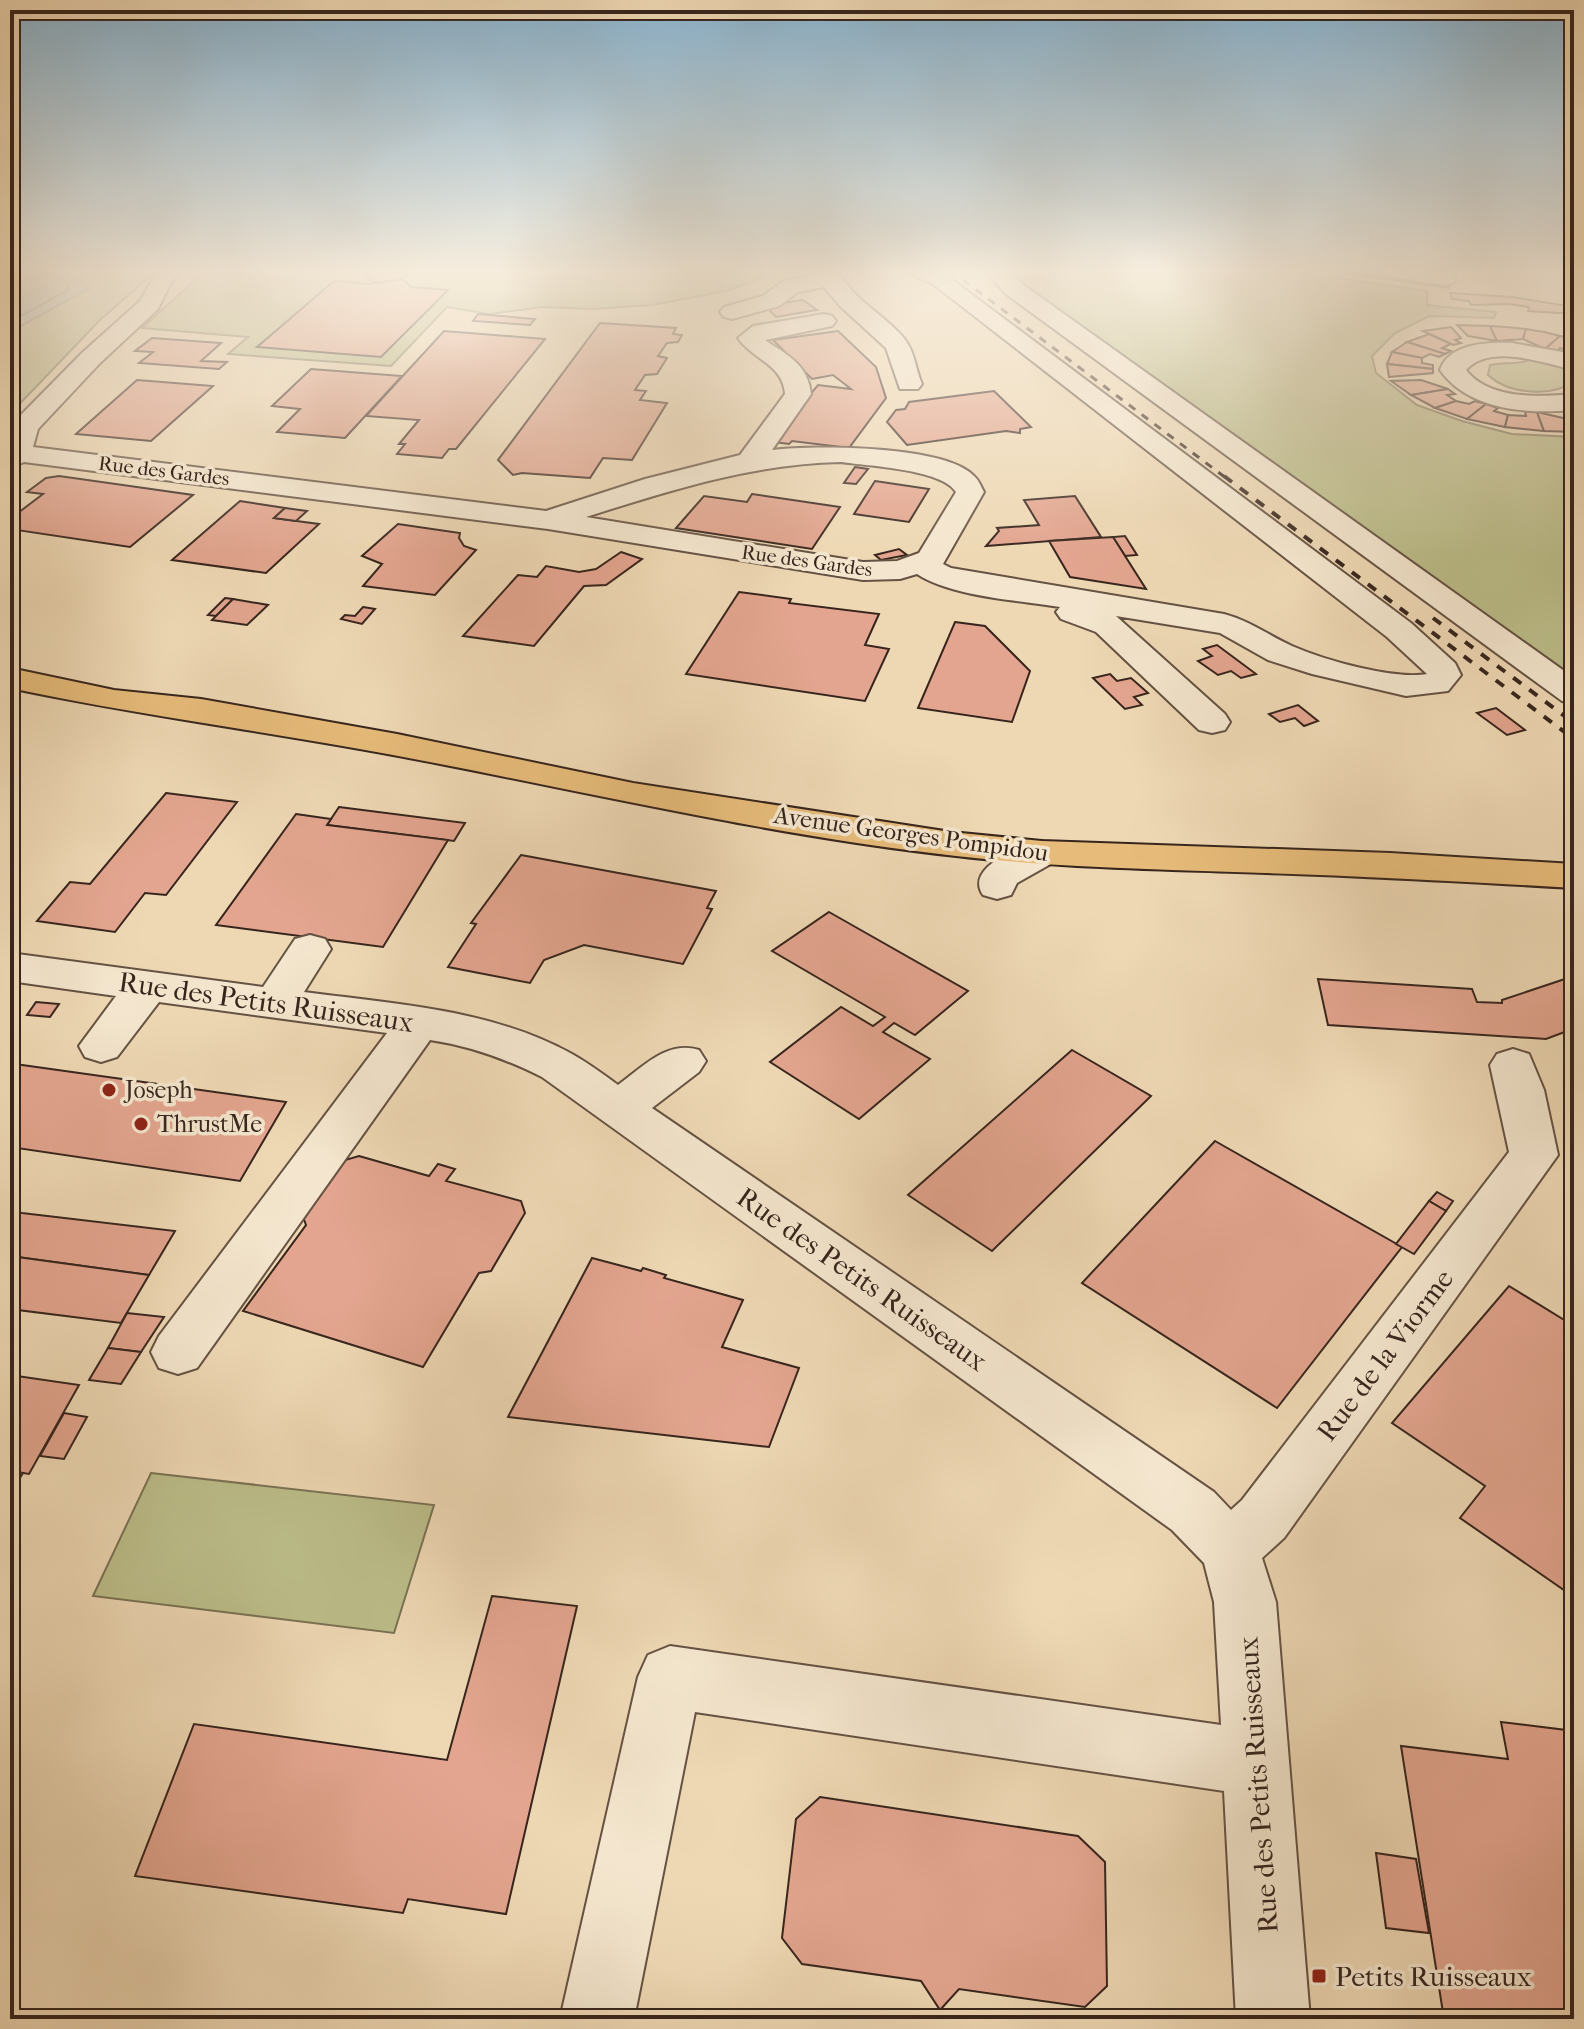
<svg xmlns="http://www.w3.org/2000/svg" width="1584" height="2029" viewBox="0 0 1584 2029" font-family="'IM FELL French Canon',serif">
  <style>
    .green { fill: #bcbe8a; stroke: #7a7254; stroke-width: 2 }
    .water { fill: #9cb8b5; stroke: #747d78; stroke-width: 2 }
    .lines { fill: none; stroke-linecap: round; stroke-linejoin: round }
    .shore { stroke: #6a6e69; stroke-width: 2 }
    .building { fill: #e3a58f; stroke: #37251d; stroke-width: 2 }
    .minor-casing { stroke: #655243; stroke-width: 4 }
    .major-casing { stroke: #37251d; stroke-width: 4 }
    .minor { fill: #f4e6ce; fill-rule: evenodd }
    .major { fill: #e7bc7a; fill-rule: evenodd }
    .rail-far1 { stroke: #37251d; stroke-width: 3; stroke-dasharray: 8 8; stroke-linecap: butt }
    .rail { stroke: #37251d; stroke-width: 4; stroke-dasharray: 10 10; stroke-linecap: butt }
    .poi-dot { fill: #8f2418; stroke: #f4e6ce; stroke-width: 3 }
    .labels { text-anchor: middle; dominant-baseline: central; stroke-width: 7; stroke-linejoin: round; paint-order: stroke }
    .far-street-label { font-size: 20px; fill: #37251d; stroke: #f4e6ce }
    .street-label { font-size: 24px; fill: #37251d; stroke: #f4e6ce }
    .poi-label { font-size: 24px; fill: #37251d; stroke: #f4e6ce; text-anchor: start }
    .near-street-label { font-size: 28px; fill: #37251d; stroke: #f4e6ce }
    .near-poi-label { font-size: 28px; fill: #37251d; stroke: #f4e6ce; text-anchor: start }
  </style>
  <rect width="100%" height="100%" fill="#eed8b4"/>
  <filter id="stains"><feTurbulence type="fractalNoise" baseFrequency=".0025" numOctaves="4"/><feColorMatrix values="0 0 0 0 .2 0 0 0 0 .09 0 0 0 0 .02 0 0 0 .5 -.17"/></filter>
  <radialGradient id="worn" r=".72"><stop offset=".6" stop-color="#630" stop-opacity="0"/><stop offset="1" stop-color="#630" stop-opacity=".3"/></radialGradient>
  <g class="green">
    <path d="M10,270H157L100,320L10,414Z"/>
    <path d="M206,270H783L726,291L652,305L593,309L543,307L489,314L447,307L391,366L228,354L248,337L142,328Z"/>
    <path d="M1001,270H1281L1427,291V305L1496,312L1494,318L1429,316L1395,333L1372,356L1376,373L1417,405L1462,421L1512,434L1574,437V683Z"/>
    <path d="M1534,358L1574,369V381C1552,398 1508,394 1488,375L1490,365C1505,362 1522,365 1534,358Z"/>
    <path d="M151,1473L434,1505L394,1633L93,1596Z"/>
  </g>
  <path class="water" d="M10,270H59L90,288L10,332Z"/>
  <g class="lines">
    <path class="shore" d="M10,322L68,290L69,285L59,278L57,270"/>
  </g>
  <g class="building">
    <path d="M406,270L407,276L393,282H374L365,276L373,270Z"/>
    <path d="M1325,270H1367L1451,282L1449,288Z"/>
    <path d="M403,279L411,287L448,290L381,357L257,347L334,281L370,284Z"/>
    <path d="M1450,293L1512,297L1574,307V314L1528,311L1529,307L1509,304L1471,305L1469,301L1452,299Z"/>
    <path d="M803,300L817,310L776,317L765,306Z"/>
    <path d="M478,314L535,319L530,325L473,321Z"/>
    <path d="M600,323L676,328L673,334L682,335L678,342L667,343L658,356L667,358L657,374L645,375L635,390L646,391L640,400L667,403L632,460L603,458L590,478L522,473L513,475L498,460Z"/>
    <path d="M1457,325L1490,326L1497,341L1468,336Z"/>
    <path d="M1490,326L1506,327L1526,329L1523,339L1497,341Z"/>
    <path d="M1451,327L1461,338L1455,340L1461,343L1453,345L1423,331Z"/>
    <path d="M1526,329L1544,332L1560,336L1545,349L1523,339Z"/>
    <path d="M444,331L545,339L456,449H449L442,458L397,454L405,444H399L419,420L366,416Z"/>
    <path d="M838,331L876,367L886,398L849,448L792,441L789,444L774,442V438L818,385L851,389L833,375L812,379L773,340Z"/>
    <path d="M1429,334L1451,344L1442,348L1451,351L1445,354L1407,342Z"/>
    <path d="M1560,336L1574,339V348L1571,351L1560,348L1557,351L1545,349Z"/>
    <path d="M152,338L221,343L201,361L227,362L219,369L139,363L153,352L135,351Z"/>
    <path d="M1407,342L1445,354L1439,357L1430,354L1422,358L1392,352Z"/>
    <path d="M1392,352L1422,358V363L1433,365V369L1387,364Z"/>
    <path d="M1387,364L1433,369V373L1389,377Z"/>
    <path d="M311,369L402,376L345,438L277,432L300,409L272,406Z"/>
    <path d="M137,380L213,386L151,441L76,434Z"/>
    <path d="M1421,380L1448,389L1411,395L1391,381Z"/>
    <path d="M1448,389L1455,394L1447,395L1456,401L1435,408L1411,395Z"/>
    <path d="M994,391L1031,427L1020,429V433L1006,431L907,445L887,422L896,410L905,409L909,402Z"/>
    <path d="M1456,401L1469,404L1475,401L1486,404L1467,419L1435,408Z"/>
    <path d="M1486,404L1498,408L1494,411L1508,415L1505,427L1467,419Z"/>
    <path d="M1525,411L1537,412L1544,431L1505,427L1508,415L1526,416Z"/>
    <path d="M1537,412L1563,418L1574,427V432L1544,431Z"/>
    <path d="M855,467L868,469L856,484L844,483Z"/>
    <path d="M59,476L144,488L193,495L130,547L10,529V519L43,494L27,492L46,478Z"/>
    <path d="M875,481L929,489L909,522L854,514Z"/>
    <path d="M752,494L840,507L812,549L676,528L704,496L747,502Z"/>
    <path d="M1075,496L1101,537L986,546L999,531L997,528L1039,525L1024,500Z"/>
    <path d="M240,501L285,508L274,518L319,524L266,573L172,560Z"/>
    <path d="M285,508L307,511L296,521L274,518Z"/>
    <path d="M398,524L460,533L459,538L464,546L476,550L435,595L363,586L382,564L362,556Z"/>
    <path d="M1125,536L1137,555L1125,556L1113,537Z"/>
    <path d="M1113,537L1146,589L1070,577L1049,541Z"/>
    <path d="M899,549L907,555L881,560L875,555Z"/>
    <path d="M621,552L642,559L606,585L584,586L534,646L463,636L518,575L537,577L546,566L579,572L596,569Z"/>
    <path d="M739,592L791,599L789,603L879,614L865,645L889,649L865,701L686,674Z"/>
    <path d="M225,598L233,599L216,616L208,615Z"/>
    <path d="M233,599L268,605L247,625L212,620Z"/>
    <path d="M363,607L375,609L362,624L341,619L345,615L355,616Z"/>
    <path d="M955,622L985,626L1030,671L1012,722L918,708Z"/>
    <path d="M1217,645L1256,674L1241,678L1231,671L1218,675L1198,661L1212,656L1203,649Z"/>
    <path d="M1110,674L1117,681L1131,678L1148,693L1134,697L1142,705L1125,709L1093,678Z"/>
    <path d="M1298,705L1318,721L1304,726L1295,718L1280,722L1269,714Z"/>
    <path d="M1496,708L1525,730L1507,735L1477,713Z"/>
    <path d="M166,793L237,802L166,895L145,893L115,932L37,921L70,882L90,884Z"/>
    <path d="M339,807L465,823L454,841L327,825Z"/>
    <path d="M296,814L331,819L327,825L448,840L383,947L216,925Z"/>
    <path d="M521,855L716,891L707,908L712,909L683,964L584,945L544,960L530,983L448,967L476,924L471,923Z"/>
    <path d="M829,912L968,991L915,1035L894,1023L883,1032L930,1059L859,1119L770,1062L841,1007L873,1026L885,1017L772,951Z"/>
    <path d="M1574,976V1034L1570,1030L1546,1039L1328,1025L1318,979L1472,989L1477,1002L1502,1003V1000Z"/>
    <path d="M36,1002L59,1004L50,1017L27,1015Z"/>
    <path d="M1072,1050L1151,1096L992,1251L908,1195Z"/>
    <path d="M15,1064L286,1102L240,1181L10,1147V1071Z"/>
    <path d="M1215,1141L1402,1247L1277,1408L1082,1283Z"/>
    <path d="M359,1156L429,1176L438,1164L455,1169L446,1181L521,1201L525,1213L491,1271L479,1273L423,1367L243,1311L306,1225L302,1214L345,1160Z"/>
    <path d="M1437,1192L1453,1201L1446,1211L1429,1201Z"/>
    <path d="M1429,1201L1446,1211L1414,1254L1396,1244Z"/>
    <path d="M10,1211L22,1213L175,1231L149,1275L10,1256Z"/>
    <path d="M10,1256L149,1275L121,1323L10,1309Z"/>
    <path d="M592,1258L641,1271L643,1268L666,1275L664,1278L743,1300L722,1347L799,1368L769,1447L508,1417Z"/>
    <path d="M1509,1286L1574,1326V1597L1460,1518L1485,1486L1392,1423Z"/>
    <path d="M127,1313L164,1317L141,1352L108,1348Z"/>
    <path d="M108,1348L141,1352L121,1384L89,1380Z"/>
    <path d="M10,1375L79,1385L29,1474L10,1471Z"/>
    <path d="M64,1413L87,1417L64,1459L40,1456Z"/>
    <path d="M10,1471L23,1473L10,1494Z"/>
    <path d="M492,1596L577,1606L506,1914L408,1899L403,1913L135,1876L194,1724L447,1760Z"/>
    <path d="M1501,1722L1574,1731V2019H1444L1401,1746L1508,1759Z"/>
    <path d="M820,1797L1078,1836L1105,1862L1107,1986L1085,2007L959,1989L940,2010L921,1981L802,1964L782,1938L796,1819Z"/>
    <path d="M1376,1853L1416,1859L1429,1933L1386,1928Z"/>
  </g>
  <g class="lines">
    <defs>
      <g id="minor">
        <path d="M158,270H182L172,281L158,309L100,363L38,429L33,447L546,511L645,479L740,455L785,394C783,364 753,360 738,338L753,326L824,314L832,316L836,321L832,326L765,340C787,355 808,364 811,394L772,450C813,445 945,445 974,476C979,480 981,487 984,492L943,564L951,568L1224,614C1250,621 1268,635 1292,646C1324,660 1394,680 1427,674L1387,637L933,284L913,275L910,270H939L1411,623L1455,663L1461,675L1448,691L1406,696L1312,674L1268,660L1220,633L1116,616L1225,714L1230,722L1225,730L1212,733L1199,730L1096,632L1061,619L1056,612L1060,607C1017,600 953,597 917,574L900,579L863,580L548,529L24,462L10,468V432L15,421L82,353L140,301ZM841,462C867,466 942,469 956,492L919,553L897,561L863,562L586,517C671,490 751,464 841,462Z"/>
        <path d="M815,270H837C853,300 882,313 903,337C915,351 915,368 922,384L918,389H900L886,348L840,306L824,287L798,292L779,306L732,319L724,317L720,312L724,307L763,296L783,281L817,275Z"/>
        <path d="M984,270H1008L1022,284L1574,678V704L1562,701L1006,294Z"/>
        <path d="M1380,270H1436L1453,273L1456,278L1453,283L1445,285L1391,277L1383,275Z"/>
        <path d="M1512,343L1574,354V370C1544,363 1490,343 1466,370C1489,400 1540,397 1574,394V410C1528,414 1469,411 1440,370C1449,343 1488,342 1512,343Z"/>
        <path d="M1042,841L1056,845L1062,853L1056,861L1017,883L1011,895L997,899L983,895C964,867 1020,847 1042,841Z"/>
        <path d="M310,935L325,939L331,949L304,992C394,1004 491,1009 572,1054C588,1063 603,1074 618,1085C643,1067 667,1040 699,1050L706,1061L699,1072L652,1108L1214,1492L1231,1510L1242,1500L1509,1152L1490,1065L1497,1054L1513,1049L1529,1054L1544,1090L1558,1155L1284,1538L1262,1558L1276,1602L1310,2019H1236L1224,1791L695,1712L634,2019H560L638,1677L648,1655L670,1646L1221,1725L1214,1602L1204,1563L1172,1530L542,1077C506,1059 470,1046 430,1040L197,1368L178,1374L159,1368L151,1352L159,1336L387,1033L159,1002L117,1057L101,1062L85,1057L79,1046L116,996L10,981V953L263,987L295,939Z"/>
      </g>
      <path id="major" d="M10,668L114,690L201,699L397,734L633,783L951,832L1042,841L1390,853L1574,864V888C1471,882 1368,876 1265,873C1162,869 1058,868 956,856C766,835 580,790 393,755C265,731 137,715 10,688Z"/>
    </defs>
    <use href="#minor" class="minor-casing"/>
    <use href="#major" class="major-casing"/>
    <use href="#minor" class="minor"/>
    <use href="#major" class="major"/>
    <path class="rail-far1" d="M950,270L1226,478"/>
    <g class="rail">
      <path d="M1224,476L1574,739"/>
      <path d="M1433,618L1574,723"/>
    </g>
  </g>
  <linearGradient id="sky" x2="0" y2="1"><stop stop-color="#89b6d4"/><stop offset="0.49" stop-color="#f7eddd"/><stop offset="1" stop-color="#f7eddd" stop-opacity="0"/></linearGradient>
  <rect width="1584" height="554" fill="url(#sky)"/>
  <g class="poi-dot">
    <circle cx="109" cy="1090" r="8"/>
    <circle cx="141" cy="1124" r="8"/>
    <rect x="1311" y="1968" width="16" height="16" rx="4"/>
  </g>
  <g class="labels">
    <g class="far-street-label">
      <text transform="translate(164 471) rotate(7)">Rue des Gardes</text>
      <text transform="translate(807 561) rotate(8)">Rue des Gardes</text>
    </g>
    <g class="street-label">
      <text transform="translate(911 834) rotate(8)">Avenue Georges Pompidou</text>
    </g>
    <g class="poi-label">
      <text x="125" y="1090">Joseph</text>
      <text x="157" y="1124">ThrustMe</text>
    </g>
    <g class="near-street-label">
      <text transform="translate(266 1002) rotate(8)">Rue des Petits Ruisseaux</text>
      <text transform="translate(862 1279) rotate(35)">Rue des Petits Ruisseaux</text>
      <text transform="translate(1385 1355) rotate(-53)">Rue de la Viorme</text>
      <text transform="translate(1258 1785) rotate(-94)">Rue des Petits Ruisseaux</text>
    </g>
    <g class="near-poi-label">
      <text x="1335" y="1976">Petits Ruisseaux</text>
    </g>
  </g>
  <rect width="1584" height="2029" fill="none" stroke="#eed8b4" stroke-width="40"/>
  <rect x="12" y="12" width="1560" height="2005" fill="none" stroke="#37251d" stroke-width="4"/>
  <rect x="20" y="20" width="1544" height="1989" fill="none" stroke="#37251d" stroke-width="2"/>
  <rect width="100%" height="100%" filter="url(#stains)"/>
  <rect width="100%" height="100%" fill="url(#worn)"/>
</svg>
